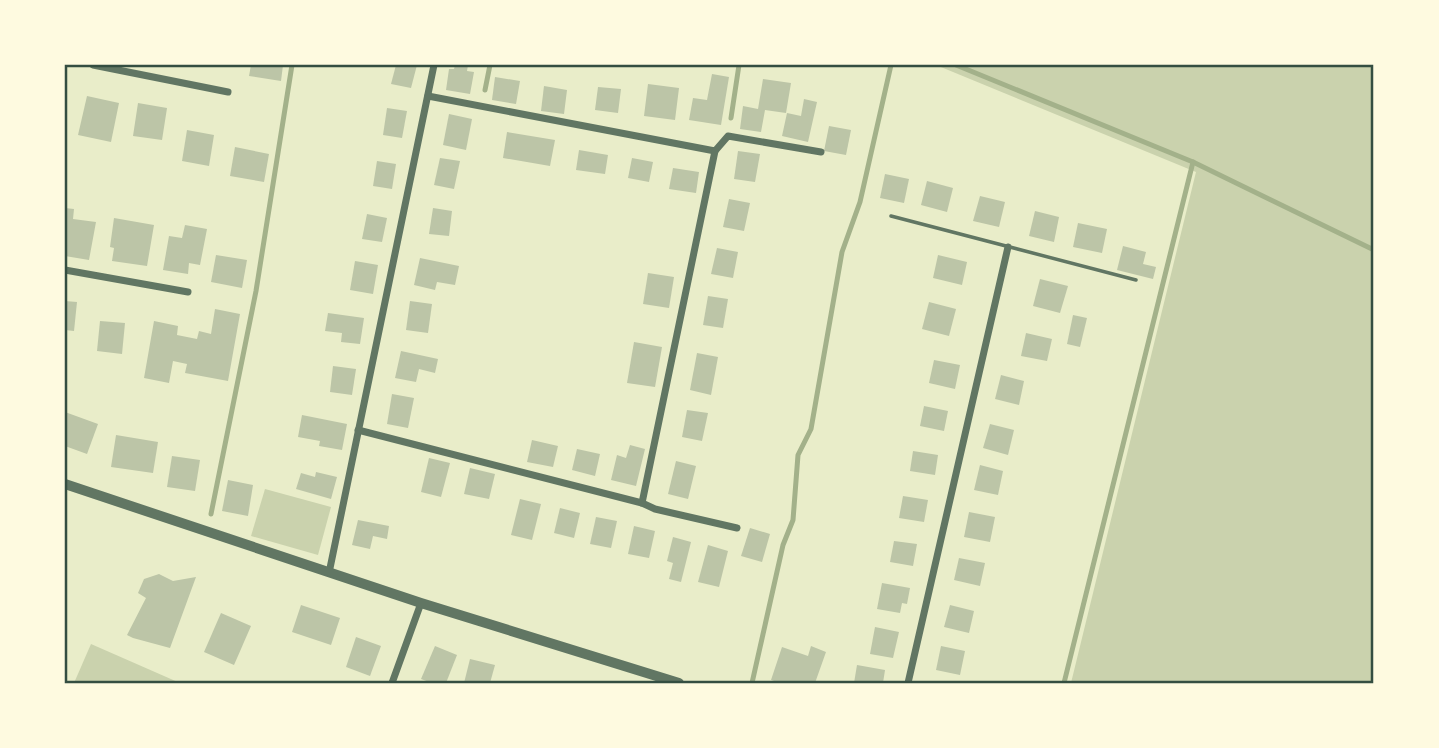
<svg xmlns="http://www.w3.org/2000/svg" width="1439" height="748" viewBox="0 0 1439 748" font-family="Arial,sans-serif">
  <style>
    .green { fill: #cad2ad }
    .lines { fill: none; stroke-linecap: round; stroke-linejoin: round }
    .stream { stroke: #a3b18a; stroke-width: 5 }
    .building { fill: #bcc5a7 }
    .service { stroke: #617663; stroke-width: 3.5 }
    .minor { stroke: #617663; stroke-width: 7 }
    .tertiary { stroke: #617663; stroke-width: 10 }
    .neatline { fill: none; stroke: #344e41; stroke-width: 2.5 }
  </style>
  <rect width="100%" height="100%" fill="#e9edc9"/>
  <g class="green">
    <path d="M936,65H1374V683H1071L1196,172Z"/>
    <path d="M265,489L331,507L318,555L251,536Z"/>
    <path d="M91,644L180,683H74Z"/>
  </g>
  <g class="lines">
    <g class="stream">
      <path d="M956,65L1193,162L1374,250"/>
      <path d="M485,90L490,65"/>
      <path d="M731,118L739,65"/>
      <path d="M211,514L256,291L292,65"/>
      <path d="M752,683L783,545L793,520L798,455L811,429L842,252L860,202L891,65"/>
      <path d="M1064,683L1193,162"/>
    </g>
  </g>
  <g class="building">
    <path d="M251,65H283L281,81L249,76Z"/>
    <path d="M396,65H417L411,88L391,84Z"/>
    <path d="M455,65H468L467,71L474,72L470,94L446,90L449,69H454Z"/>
    <path d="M712,74L729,77L721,125L689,120L693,98L707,100Z"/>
    <path d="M495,77L520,81L516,104L492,100Z"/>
    <path d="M763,79L791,83L786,113L765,110L761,132L740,129L743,106L758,109Z"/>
    <path d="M648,84L679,88L675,120L644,116Z"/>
    <path d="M544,86L567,90L564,114L541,111Z"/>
    <path d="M598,87L621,89L618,113L595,110Z"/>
    <path d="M87,96L119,103L111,142L78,135Z"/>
    <path d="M804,99L817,102L808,142L782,136L787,113L801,116Z"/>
    <path d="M138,103L167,108L162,140L133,136Z"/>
    <path d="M387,108L407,111L402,138L383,135Z"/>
    <path d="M449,114L472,119L466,150L443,145Z"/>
    <path d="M829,126L851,130L846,155L824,151Z"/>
    <path d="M187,130L214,135L209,166L182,161Z"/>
    <path d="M507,132L555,140L550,166L503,158Z"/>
    <path d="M235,147L269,154L264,182L230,176Z"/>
    <path d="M579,150L608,155L605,174L576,170Z"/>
    <path d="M738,151L760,154L755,182L734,179Z"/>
    <path d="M440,158L460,161L454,189L434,185Z"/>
    <path d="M632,158L653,162L649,182L628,178Z"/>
    <path d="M377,161L396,164L392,189L373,186Z"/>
    <path d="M673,168L699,172L696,193L669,189Z"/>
    <path d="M885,174L909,179L904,203L880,198Z"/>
    <path d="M927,181L953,188L947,212L921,205Z"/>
    <path d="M980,196L1005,202L999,227L973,221Z"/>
    <path d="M729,199L750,203L744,231L723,227Z"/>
    <path d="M65,208L74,209L73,219L96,222L89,260L65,256Z"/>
    <path d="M433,208L452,211L449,236L429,234Z"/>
    <path d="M1035,211L1059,217L1054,242L1029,236Z"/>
    <path d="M367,214L387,218L382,242L362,239Z"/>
    <path d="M114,218L154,225L147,266L112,261L114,248L110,247Z"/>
    <path d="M1078,223L1107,229L1102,253L1073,247Z"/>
    <path d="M185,225L207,229L200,265L189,263L188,274L163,270L169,236L182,238Z"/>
    <path d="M1123,246L1146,252L1143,264L1156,267L1153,279L1117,270Z"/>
    <path d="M717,248L738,252L733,278L711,274Z"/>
    <path d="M216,255L247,260L242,288L211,282Z"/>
    <path d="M938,255L967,262L962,285L933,278Z"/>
    <path d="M420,258L459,266L455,285L437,282L435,290L414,285Z"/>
    <path d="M355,261L378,265L373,294L350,290Z"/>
    <path d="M648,273L674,277L669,308L643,304Z"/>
    <path d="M1040,279L1068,286L1060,313L1033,306Z"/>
    <path d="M708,296L728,299L723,328L703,325Z"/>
    <path d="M65,301L77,302L74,331L65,330Z"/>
    <path d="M410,301L432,304L428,333L406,330Z"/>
    <path d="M929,302L956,309L949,336L922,329Z"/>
    <path d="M215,309L240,314L228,381L185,373L187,364L173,361L169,383L144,378L154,321L178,326L177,335L197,339L199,331L211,334Z"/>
    <path d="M328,313L364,318L360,344L341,342L342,333L325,331Z"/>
    <path d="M1073,315L1087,318L1080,347L1067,344Z"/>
    <path d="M100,321L125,323L122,354L97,351Z"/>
    <path d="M1026,333L1052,339L1047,361L1021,356Z"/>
    <path d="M634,342L662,347L655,387L627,383Z"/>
    <path d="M401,351L438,359L435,373L419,369L416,382L395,378Z"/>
    <path d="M697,353L718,357L711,395L690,390Z"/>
    <path d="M934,360L960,365L955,389L929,383Z"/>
    <path d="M333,366L356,369L352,395L330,392Z"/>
    <path d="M1001,375L1024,381L1019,405L995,399Z"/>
    <path d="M392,394L414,398L408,428L387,424Z"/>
    <path d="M924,406L948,411L944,431L920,426Z"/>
    <path d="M687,410L708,413L702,441L682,437Z"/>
    <path d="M65,412L98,424L87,454L65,446Z"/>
    <path d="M302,415L347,424L342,450L319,446L320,441L298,437Z"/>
    <path d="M990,424L1014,430L1008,455L983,448Z"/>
    <path d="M116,435L158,442L153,473L111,467Z"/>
    <path d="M532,440L558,446L553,467L527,462Z"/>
    <path d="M630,445L645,449L636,486L611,480L617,455L626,458Z"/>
    <path d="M577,449L600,454L595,476L572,470Z"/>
    <path d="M913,451L938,455L935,475L910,471Z"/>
    <path d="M172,456L200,460L195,491L167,487Z"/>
    <path d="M429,458L450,463L441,497L421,492Z"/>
    <path d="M676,461L696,466L688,499L668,494Z"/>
    <path d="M980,465L1003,471L998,495L974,490Z"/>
    <path d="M470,468L495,474L489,499L464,494Z"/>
    <path d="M316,472L337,477L331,499L296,489L301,473L315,477Z"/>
    <path d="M228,480L253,485L248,516L222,511Z"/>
    <path d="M903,496L928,500L924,522L899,518Z"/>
    <path d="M520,499L541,504L532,540L511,535Z"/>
    <path d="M560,508L580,513L574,538L554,533Z"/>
    <path d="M969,512L995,517L990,542L964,537Z"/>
    <path d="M596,517L617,521L611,548L590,544Z"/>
    <path d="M358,520L389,526L387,539L373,536L370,549L352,545Z"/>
    <path d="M634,526L655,531L649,558L628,554Z"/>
    <path d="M750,528L770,534L762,562L741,556Z"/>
    <path d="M673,537L691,542L681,582L669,579L673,563L667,561Z"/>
    <path d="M894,541L917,544L913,566L890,562Z"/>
    <path d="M708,545L728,551L719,587L698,582Z"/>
    <path d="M959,558L985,563L980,586L954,580Z"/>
    <path d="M159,574L173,581L196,577L170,648L133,638L127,635L146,598L138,593L144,579Z"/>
    <path d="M882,583L910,588L907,604L902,603L900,613L877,609Z"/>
    <path d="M301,605L340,618L331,645L292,632Z"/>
    <path d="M950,605L974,611L969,633L944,627Z"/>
    <path d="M221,613L251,626L234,665L204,652Z"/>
    <path d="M875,627L899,632L893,658L870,654Z"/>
    <path d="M356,637L381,646L370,676L346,667Z"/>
    <path d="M435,646L457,655L446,683H432L421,679Z"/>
    <path d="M811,646L826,652L815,683L806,681L805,683H780L771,680L782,647L808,656Z"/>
    <path d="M941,646L965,651L960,675L936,670Z"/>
    <path d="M470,659L495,665L490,683H464Z"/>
    <path d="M857,665L885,670L883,683H854Z"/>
  </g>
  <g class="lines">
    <path class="service" d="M891,216L1136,280"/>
    <g class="minor">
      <path d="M93,65L228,92"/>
      <path d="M428,96L715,151L728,136L821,152"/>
      <path d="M65,270L188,292"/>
      <path d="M358,430L642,503L655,509L737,528"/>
      <path d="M642,503L715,151"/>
      <path d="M329,573L434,65"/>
      <path d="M392,683L421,603"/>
      <path d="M908,683L1008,247"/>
    </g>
    <path class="tertiary" d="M65,484L421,603L679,683"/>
  </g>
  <rect width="1439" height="748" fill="none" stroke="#fefae0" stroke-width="133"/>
  <rect x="66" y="66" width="1306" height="616" class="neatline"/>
</svg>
